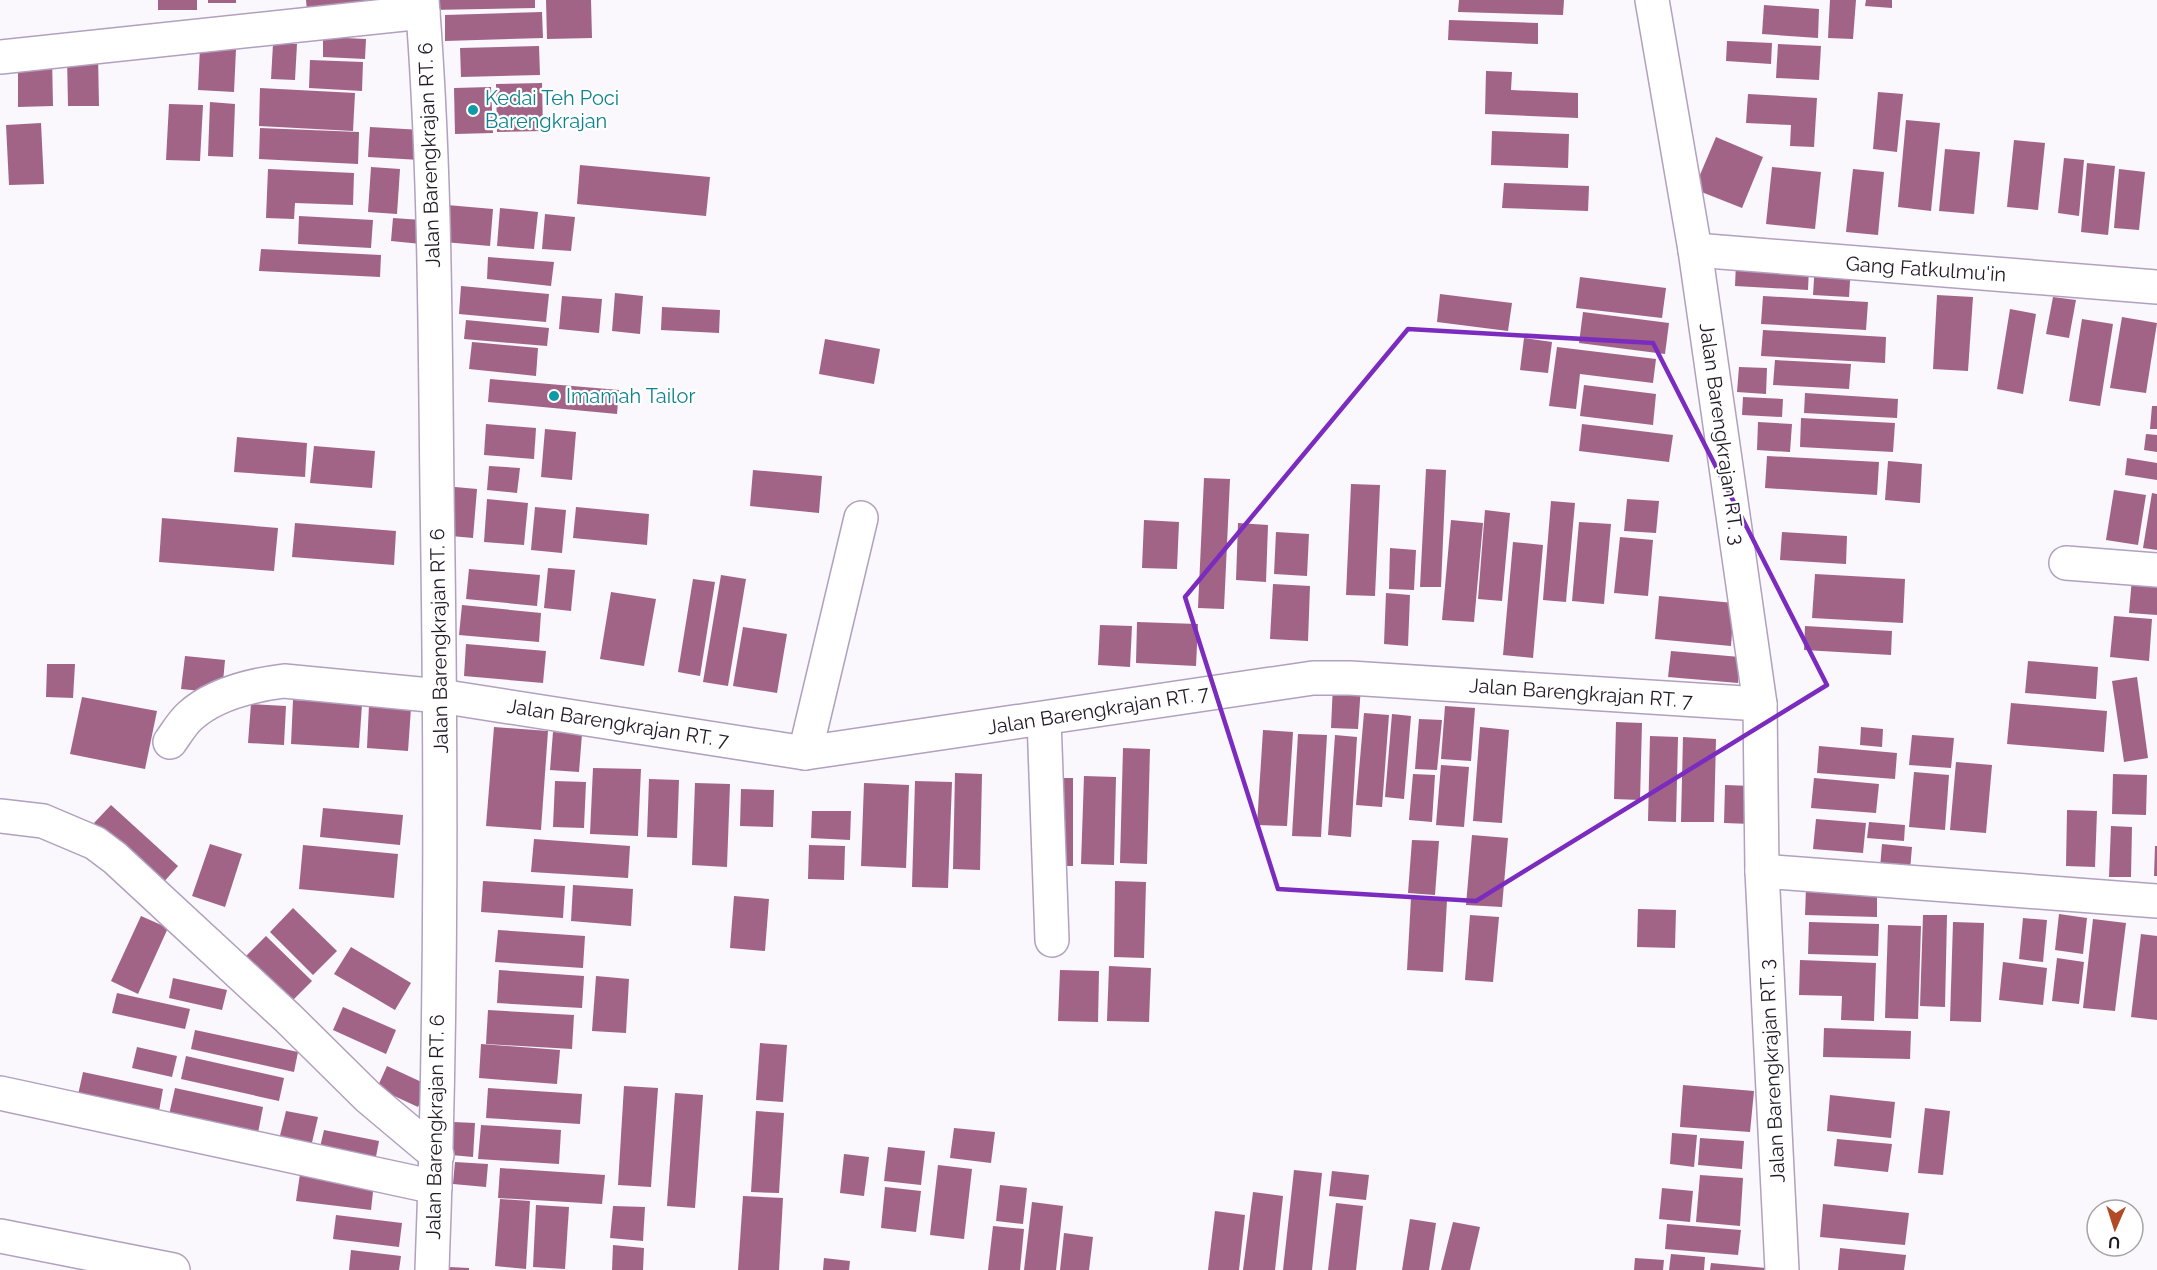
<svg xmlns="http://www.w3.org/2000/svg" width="2157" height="1270" viewBox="0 0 2157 1270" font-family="Raleway,sans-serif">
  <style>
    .building { fill: #a16487 }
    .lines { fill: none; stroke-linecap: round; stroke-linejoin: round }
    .minor-casing { stroke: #b1a0bf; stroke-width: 36 }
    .minor { stroke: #fff; stroke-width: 33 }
    .marked { fill: none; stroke: #7b2cbf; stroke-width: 4.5; stroke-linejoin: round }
    .culture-dot { fill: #0f9aa8; stroke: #fff; stroke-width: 2 }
    .labels { text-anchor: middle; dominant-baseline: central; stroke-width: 4.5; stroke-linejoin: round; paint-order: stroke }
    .culture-label { font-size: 20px; fill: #0d838f; stroke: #fff; text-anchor: start }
    .street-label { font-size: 20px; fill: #201a26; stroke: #fff }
  </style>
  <rect width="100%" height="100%" fill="#faf7fd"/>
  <g class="building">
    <rect x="158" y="0" width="39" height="10"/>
    <rect x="208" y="0" width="28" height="3"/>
    <path d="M306,0H366V8L307,11Z"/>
    <path d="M430,0H535V8L430,10Z"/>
    <path d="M546,0H591L592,38L547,39Z"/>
    <path d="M1459,0H1564L1563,15L1458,12Z"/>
    <path d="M1830,0H1856L1853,39L1828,38Z"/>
    <path d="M1866,0H1892V8L1865,6Z"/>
    <path d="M1764,5L1819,9L1818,38L1762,34Z"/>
    <path d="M542,12L543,38L445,41V15Z"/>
    <path d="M1449,20L1538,23V44L1448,40Z"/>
    <path d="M323,37L366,39L365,59L323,57Z"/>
    <path d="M1727,41L1772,43L1771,64L1726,61Z"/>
    <path d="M273,44H297L295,80L271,79Z"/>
    <path d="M1778,44L1821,46L1819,80L1776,78Z"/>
    <path d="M539,46L540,75L461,77L460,48Z"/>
    <path d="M200,47L236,49L234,92L198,90Z"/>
    <path d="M67,55H98L99,106H68Z"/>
    <path d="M52,57L53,106L18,107V58Z"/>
    <path d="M310,60L363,62L362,91L309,88Z"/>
    <path d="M1486,71L1512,72L1511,90L1578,93V118L1485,114Z"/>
    <path d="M542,83L543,131L497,132L496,84Z"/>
    <path d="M491,87L493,133L455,134L454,88Z"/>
    <path d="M260,88L355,93L353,131L259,126Z"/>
    <path d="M1878,92L1903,94L1897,152L1873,149Z"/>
    <path d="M1748,94L1817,98L1814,147L1790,146L1791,125L1746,123Z"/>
    <path d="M210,102L235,104L233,157L208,156Z"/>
    <path d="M169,104L203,105L200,161L166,160Z"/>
    <path d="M1906,120L1940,123L1931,211L1898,207Z"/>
    <path d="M41,123L44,184L9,185L6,125Z"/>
    <path d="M370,127L422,130L420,160L368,157Z"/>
    <path d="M260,128L359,132L358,164L259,159Z"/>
    <path d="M1492,131L1569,134L1568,168L1491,165Z"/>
    <path d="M1716,137L1763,157L1742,208L1694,189Z"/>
    <path d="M2014,140L2045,143L2038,210L2007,207Z"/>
    <path d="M1945,149L1980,152L1974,214L1939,211Z"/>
    <path d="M2064,158L2084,160L2079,216L2058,213Z"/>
    <path d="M2087,163L2115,166L2108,235L2081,232Z"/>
    <path d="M580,165L710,177L706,216L577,204Z"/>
    <path d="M371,167L400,169L397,214L368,212Z"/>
    <path d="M1772,167L1821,172L1815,229L1766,224Z"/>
    <path d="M268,169L354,173L353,205L295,203L294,219L266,218Z"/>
    <path d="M1853,169L1884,172L1878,235L1846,232Z"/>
    <path d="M2119,169L2145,172L2139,230L2114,228Z"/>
    <path d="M1504,183L1589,186L1588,211L1502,208Z"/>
    <path d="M447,205L493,209L490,246L444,242Z"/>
    <path d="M500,208L538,212L534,249L497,246Z"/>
    <path d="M545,214L575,217L571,251L542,249Z"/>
    <path d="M299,216L373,220L371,248L298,244Z"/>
    <path d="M393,218L422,220L421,244L391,241Z"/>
    <path d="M261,249L381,255L380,277L259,271Z"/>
    <path d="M488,257L554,262L551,286L487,279Z"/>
    <path d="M1736,263L1809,267L1808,290L1735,286Z"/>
    <path d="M1815,263L1851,266L1849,297L1813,295Z"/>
    <path d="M1580,277L1666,288L1662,318L1576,308Z"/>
    <path d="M461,286L549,294L546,322L459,314Z"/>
    <path d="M615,293L643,296L640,334L612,331Z"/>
    <path d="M1440,294L1512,303L1508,331L1437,322Z"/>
    <path d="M1937,295L1973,297L1968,371L1933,369Z"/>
    <path d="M562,296L602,299L599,333L559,329Z"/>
    <path d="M1763,296L1868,302L1866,330L1761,324Z"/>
    <path d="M2053,297L2076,300L2069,338L2046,334Z"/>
    <path d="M662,307L720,310L719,333L661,330Z"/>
    <path d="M2010,309L2036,314L2023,394L1997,389Z"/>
    <path d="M1583,312L1669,323L1665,354L1579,343Z"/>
    <path d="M2122,317L2157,323L2146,393L2110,388Z"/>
    <path d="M2082,319L2113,324L2100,406L2069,401Z"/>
    <path d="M466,320L549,328L547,346L464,339Z"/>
    <path d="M1763,330L1886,337L1885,363L1761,356Z"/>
    <path d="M1524,338L1552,342L1548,373L1520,370Z"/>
    <path d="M825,339L880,349L874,384L819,374Z"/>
    <path d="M472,342L538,348L536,376L469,369Z"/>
    <path d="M1557,347L1656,359L1653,383L1580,374L1576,409L1549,406Z"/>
    <path d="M1775,360L1851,364L1849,389L1773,385Z"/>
    <path d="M1739,367L1767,368L1766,394L1737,392Z"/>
    <path d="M490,379L619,390L617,414L488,402Z"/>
    <path d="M1584,385L1656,394L1653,425L1580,416Z"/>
    <path d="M1805,393L1898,399L1897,418L1804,413Z"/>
    <path d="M1743,397L1783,399L1782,417L1742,415Z"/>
    <path d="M2152,406H2157V429H2150Z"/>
    <path d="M1801,418L1895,423L1893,452L1800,447Z"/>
    <path d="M1758,422L1792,424L1790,452L1757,450Z"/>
    <path d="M486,424L536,428L534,459L484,455Z"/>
    <path d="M1582,424L1673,435L1669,462L1579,451Z"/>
    <path d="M545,429L576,432L572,480L541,477Z"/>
    <path d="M2146,434L2157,435V452L2144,450Z"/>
    <path d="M237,437L307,443L305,477L234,472Z"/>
    <path d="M314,446L375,451L372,488L310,483Z"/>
    <path d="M1767,456L1879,462L1877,495L1765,488Z"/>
    <path d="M2127,458L2157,463V480L2125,475Z"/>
    <path d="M1888,461L1922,464L1920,503L1885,500Z"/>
    <path d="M489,466L520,468L517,493L487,490Z"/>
    <path d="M1426,469L1446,470L1441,587H1420Z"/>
    <path d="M753,470L822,476L819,513L750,506Z"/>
    <path d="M1204,478L1230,479L1224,609L1198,608Z"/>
    <path d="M1351,484L1380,485L1375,596L1346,595Z"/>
    <path d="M444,486L477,489L473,538L440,535Z"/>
    <path d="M2114,490L2146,495L2138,545L2106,540Z"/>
    <path d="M2152,493L2157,494V550L2143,548Z"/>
    <path d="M487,499L528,503L524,545L484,542Z"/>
    <path d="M1627,499L1659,501L1656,533L1624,531Z"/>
    <path d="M1551,501L1575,503L1566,602L1543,600Z"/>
    <path d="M535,507L566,510L562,553L531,550Z"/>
    <path d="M576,507L649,514L647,545L573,538Z"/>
    <path d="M1485,510L1510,513L1502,601L1478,599Z"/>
    <path d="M162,518L278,528L274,571L159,562Z"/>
    <path d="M1144,520L1179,522L1177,569L1142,568Z"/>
    <path d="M1451,520L1483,523L1474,622L1442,620Z"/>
    <path d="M1579,522L1611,524L1604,604L1572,601Z"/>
    <path d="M295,523L396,531L394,565L292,557Z"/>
    <path d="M1238,523L1268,525L1266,582L1236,580Z"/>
    <path d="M1276,532L1309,534L1307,576L1274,574Z"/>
    <path d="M1782,532L1847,536L1846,564L1780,560Z"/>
    <path d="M1620,537L1653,540L1648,596L1614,593Z"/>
    <path d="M1513,542L1543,545L1533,658L1503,655Z"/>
    <path d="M1390,548L1416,550L1414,590L1389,589Z"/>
    <path d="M548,568L575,570L571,611L544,608Z"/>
    <path d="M469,569L540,575L537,606L466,599Z"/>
    <path d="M1815,574L1905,579L1903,623L1812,618Z"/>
    <path d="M721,575L746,579L728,686L703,682Z"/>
    <path d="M2132,578L2157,580V615L2129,613Z"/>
    <path d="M693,579L715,582L700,676L678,672Z"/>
    <path d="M1273,584L1310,586L1308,641L1270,639Z"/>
    <path d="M611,592L656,599L644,666L600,659Z"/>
    <path d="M1386,593L1410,595L1408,646L1384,644Z"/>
    <path d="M1659,596L1734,603L1731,646L1655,639Z"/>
    <path d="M462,605L541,613L539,642L459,635Z"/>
    <path d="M2114,616L2152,619L2149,661L2110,657Z"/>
    <path d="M1137,622L1198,624L1196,666L1136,663Z"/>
    <path d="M1100,625L1132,626L1130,667L1098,665Z"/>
    <path d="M1805,626L1892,631L1891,655L1804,650Z"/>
    <path d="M743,627L787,634L777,693L733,686Z"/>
    <path d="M466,644L546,651L543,683L464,676Z"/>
    <path d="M1671,651L1740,657L1738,683L1668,677Z"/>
    <path d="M185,656L225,660L222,693L181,689Z"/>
    <path d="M2028,661L2098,667L2096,699L2025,693Z"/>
    <path d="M47,664H75L73,698L46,697Z"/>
    <path d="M2137,677L2148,758L2124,762L2112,681Z"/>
    <path d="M1333,684L1361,686L1358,729L1331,728Z"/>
    <path d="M82,697L157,711L145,769L70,754Z"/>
    <path d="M293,700L362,704L359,748L291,744Z"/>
    <path d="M2011,703L2107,711L2104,752L2007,744Z"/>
    <path d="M251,704L286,706L284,745L248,743Z"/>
    <path d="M369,705L411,708L408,751L367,748Z"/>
    <path d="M1445,706L1475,708L1471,761L1441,759Z"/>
    <path d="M1364,713L1389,715L1382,807L1356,805Z"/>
    <path d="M1392,714L1411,716L1404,799L1385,797Z"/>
    <path d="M1419,719L1442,720L1437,770L1415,769Z"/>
    <path d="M1616,722L1642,723L1640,800L1614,799Z"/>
    <path d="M494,727L548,731L541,830L486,826Z"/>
    <path d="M1480,727L1509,730L1502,823L1473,821Z"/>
    <path d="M1861,727L1883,729L1882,747L1860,745Z"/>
    <path d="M1263,730L1293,732L1287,826L1257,825Z"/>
    <path d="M553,732L582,734L579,772L550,770Z"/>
    <path d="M1298,734L1327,735L1321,837L1292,836Z"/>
    <path d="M1335,735L1357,737L1351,837L1328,835Z"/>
    <path d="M1912,735L1954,738L1951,768L1909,765Z"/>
    <path d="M1650,736L1678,737L1676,822L1648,821Z"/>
    <path d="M1683,737L1716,739L1714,822H1681Z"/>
    <path d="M1819,746L1897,753L1895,779L1817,773Z"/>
    <path d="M1123,748L1150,749L1147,864L1120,863Z"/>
    <path d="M1956,762L1992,765L1986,833L1950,830Z"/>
    <path d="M1441,765L1469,767L1464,827L1436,825Z"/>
    <path d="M593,768L641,769L638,836L590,834Z"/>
    <path d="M1914,772L1949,775L1945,830L1909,827Z"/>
    <path d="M955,773L982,774L980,870L953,869Z"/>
    <path d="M1413,774L1435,775L1432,822L1409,820Z"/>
    <path d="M2113,774L2147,775L2146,815L2112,814Z"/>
    <path d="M1084,776L1116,777L1114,865L1081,864Z"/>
    <rect x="1052" y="778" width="21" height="88"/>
    <path d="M1814,778L1879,784L1876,813L1811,808Z"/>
    <path d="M649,779L679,780L677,838L647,837Z"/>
    <path d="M555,781L586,782L584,828L553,827Z"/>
    <path d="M915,781L952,782L948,888L912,887Z"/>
    <path d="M695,783L730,784L727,867L692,865Z"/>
    <path d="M864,783L909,785L906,868L861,866Z"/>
    <path d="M1725,785L1752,786L1751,824L1724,823Z"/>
    <path d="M741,789L774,790L773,827L740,826Z"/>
    <path d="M111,805L178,866L162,884L94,823Z"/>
    <path d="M323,808L403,815L400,845L320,837Z"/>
    <path d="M2067,810L2097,811L2095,867L2066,866Z"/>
    <path d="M812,811H851L850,840L811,838Z"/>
    <path d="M1816,819L1866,823L1863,853L1813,849Z"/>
    <path d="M1869,822L1905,825L1904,841L1867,838Z"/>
    <path d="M2111,826L2132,827L2131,877H2109Z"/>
    <path d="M1472,835L1508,838L1502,907L1466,905Z"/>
    <path d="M534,839L630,846L628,878L531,872Z"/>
    <path d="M1412,840L1439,841L1435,895L1408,893Z"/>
    <path d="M210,844L242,854L225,907L192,896Z"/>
    <path d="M1882,844L1912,847L1910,870L1880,868Z"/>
    <path d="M303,845L398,854L394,898L299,889Z"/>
    <path d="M809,845L845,846L844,880L808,879Z"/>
    <path d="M2155,846H2157V876H2154Z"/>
    <path d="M483,881L565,886L563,918L481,912Z"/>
    <path d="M1115,881L1146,882L1144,958L1114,957Z"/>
    <path d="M573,885L633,889L631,926L571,921Z"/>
    <path d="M1806,888L1877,890V917L1805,915Z"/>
    <path d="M734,896L769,899L765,951L730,948Z"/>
    <path d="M1411,898L1447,900L1443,972L1407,970Z"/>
    <path d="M293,908L337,951L313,975L270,932Z"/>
    <path d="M1638,909L1676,910L1675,948L1637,947Z"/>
    <path d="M2059,914L2087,918L2083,954L2055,950Z"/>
    <path d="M1470,915L1499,917L1493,982L1465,980Z"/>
    <path d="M1923,915H1947L1945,1007L1920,1006Z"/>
    <path d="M141,916L168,928L138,994L111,981Z"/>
    <path d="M2023,918L2047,920L2043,962L2019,959Z"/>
    <path d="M2093,919L2126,923L2115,1011L2083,1008Z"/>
    <path d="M1809,922L1879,924L1878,956L1808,954Z"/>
    <path d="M1953,922L1984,923L1981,1022L1950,1021Z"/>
    <path d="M1888,925L1921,926L1918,1019L1885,1018Z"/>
    <path d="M498,930L585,936L583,968L495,962Z"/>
    <path d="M2141,934L2157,936V1020L2131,1017Z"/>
    <path d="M266,936L312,981L292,1001L246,956Z"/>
    <path d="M351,947L411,983L395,1010L334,974Z"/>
    <path d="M2057,958L2084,962L2079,1004L2052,1001Z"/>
    <path d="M1800,960L1876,963L1874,1021L1841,1020L1842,996L1799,995Z"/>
    <path d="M2003,962L2047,968L2043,1005L1999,1000Z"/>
    <path d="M1109,966L1151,968L1149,1022L1107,1021Z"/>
    <path d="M499,970L584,976L582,1008L497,1003Z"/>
    <path d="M1060,970L1099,971L1098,1022L1058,1021Z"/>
    <path d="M596,976L629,979L626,1033L592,1031Z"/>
    <path d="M173,978L227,990L222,1010L169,998Z"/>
    <path d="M117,993L190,1009L185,1029L112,1013Z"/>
    <path d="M343,1007L396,1030L386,1054L333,1030Z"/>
    <path d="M488,1010L574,1015L572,1049L486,1044Z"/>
    <path d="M1824,1028L1911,1031L1910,1059L1823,1057Z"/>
    <path d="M195,1030L298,1052L294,1072L191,1049Z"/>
    <path d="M760,1043L787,1045L783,1102L756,1100Z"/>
    <path d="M481,1044L560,1050L557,1084L479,1078Z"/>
    <path d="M137,1047L177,1056L172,1077L132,1068Z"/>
    <path d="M186,1056L284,1078L279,1101L181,1079Z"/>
    <path d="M387,1066L428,1085L418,1107L377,1088Z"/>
    <path d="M83,1072L163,1089L157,1122L76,1104Z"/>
    <path d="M1683,1085L1754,1091L1750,1132L1680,1127Z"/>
    <path d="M624,1086L658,1088L651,1187L618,1185Z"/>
    <path d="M175,1088L263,1107L256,1143L167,1124Z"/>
    <path d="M488,1088L582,1094L580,1124L486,1118Z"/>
    <path d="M675,1093L703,1095L695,1208L667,1206Z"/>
    <path d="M1830,1095L1895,1102L1891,1138L1827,1131Z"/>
    <path d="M1925,1108L1950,1111L1943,1175L1918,1173Z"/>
    <path d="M286,1111L318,1117L309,1155L277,1148Z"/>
    <path d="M756,1111L784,1113L779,1193L751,1192Z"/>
    <path d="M453,1122L475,1123L473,1157L451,1155Z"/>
    <path d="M481,1125L561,1130L559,1164L478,1159Z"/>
    <path d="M954,1128L995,1132L991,1163L950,1158Z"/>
    <path d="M324,1130L379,1141L373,1172L317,1160Z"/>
    <path d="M1672,1133L1697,1135L1694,1167L1670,1164Z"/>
    <path d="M1700,1138L1744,1141L1742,1169L1698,1165Z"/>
    <path d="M1837,1139L1892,1144L1888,1172L1834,1166Z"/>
    <path d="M888,1147L925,1151L921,1185L884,1181Z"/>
    <path d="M844,1154L869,1157L864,1196L840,1193Z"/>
    <path d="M455,1162L488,1164L486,1187L453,1184Z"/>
    <path d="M938,1165L972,1169L964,1239L930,1235Z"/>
    <path d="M500,1168L605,1175L602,1204L498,1198Z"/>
    <path d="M1294,1170L1322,1173L1312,1270H1283Z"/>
    <path d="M1332,1171L1369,1175L1366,1200L1329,1196Z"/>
    <path d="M300,1174L374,1183L371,1210L296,1201Z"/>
    <path d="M1700,1175L1743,1178L1740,1226L1696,1222Z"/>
    <path d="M1000,1185L1027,1188L1023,1224L996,1221Z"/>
    <path d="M885,1187L921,1191L916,1232L881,1228Z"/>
    <path d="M1662,1188L1693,1191L1690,1222L1659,1219Z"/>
    <path d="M1253,1192L1283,1196L1275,1270H1243Z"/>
    <path d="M743,1196L783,1198L779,1270H738Z"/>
    <path d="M500,1199L530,1201L526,1269L495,1266Z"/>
    <path d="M1032,1202L1063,1206L1056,1270H1024Z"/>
    <path d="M1336,1203L1363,1206L1356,1270H1328Z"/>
    <path d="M1823,1204L1909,1213L1905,1245L1820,1237Z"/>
    <path d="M536,1205L569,1207L565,1269L533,1267Z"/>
    <path d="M613,1206L645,1207L643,1241L610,1238Z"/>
    <path d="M1215,1211L1245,1215L1239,1270H1208Z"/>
    <path d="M336,1215L402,1223L399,1247L333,1239Z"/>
    <path d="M1410,1219L1436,1223L1429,1270H1402Z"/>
    <path d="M1453,1222L1480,1227L1470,1270H1441Z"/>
    <path d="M1667,1224L1741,1230L1738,1255L1665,1249Z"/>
    <path d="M993,1226L1024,1229L1020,1270H988Z"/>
    <path d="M1064,1233L1093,1237L1089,1270H1060Z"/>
    <path d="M613,1245L644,1248L643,1270H612Z"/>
    <path d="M1840,1248L1906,1255L1904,1270H1838Z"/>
    <path d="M351,1250L401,1256L399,1270H349Z"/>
    <path d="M1671,1254L1705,1257L1704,1270H1669Z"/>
    <path d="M824,1258L850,1261L849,1270H823Z"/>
    <path d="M1635,1258L1664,1260L1663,1270H1634Z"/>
    <path d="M1711,1263L1766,1268V1270H1710Z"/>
    <path d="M449,1267L469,1268V1270H449Z"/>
  </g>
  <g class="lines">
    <defs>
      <g id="minor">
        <path d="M422,0C435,163 435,327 437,491C441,751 442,1011 432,1270"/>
        <path d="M1652,0L1695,250L1760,704L1762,871L1782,1270"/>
        <path d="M0,57L423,12"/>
        <path d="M1695,250L2157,287"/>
        <path d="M2066,563L2157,570"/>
        <path d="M1044,719L1052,940"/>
        <path d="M170,742C176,734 182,723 190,716C214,694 252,685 284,681L440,696L805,753L1313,678H1350L1760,704"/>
        <path d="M805,753L861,518"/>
        <path d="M0,816L43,821L95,843L115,858L288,1018L368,1097L437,1155"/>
        <path d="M1762,871L2157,901"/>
        <path d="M0,1093L435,1187"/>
        <path d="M0,1236L173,1270"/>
      </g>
    </defs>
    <use href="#minor" class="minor-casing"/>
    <use href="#minor" class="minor"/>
  </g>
  <path class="marked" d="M1408,329L1653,343L1827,685L1476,901L1278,889L1185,597Z"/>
  <g class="culture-dot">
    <circle cx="473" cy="110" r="6"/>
    <circle cx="554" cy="396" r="6"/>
  </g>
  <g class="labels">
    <g class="culture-label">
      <text x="485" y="98">Kedai Teh Poci<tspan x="485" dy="23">Barengkrajan</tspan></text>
      <text x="566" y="396">Imamah Tailor</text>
    </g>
    <g class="street-label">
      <text transform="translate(429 155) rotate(-92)">Jalan Barengkrajan RT. 6</text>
      <text transform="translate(1926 269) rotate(4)">Gang Fatkulmu'in</text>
      <text transform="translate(1722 434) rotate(82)">Jalan Barengkrajan RT. 3</text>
      <text transform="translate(439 641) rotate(-91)">Jalan Barengkrajan RT. 6</text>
      <text transform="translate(1581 693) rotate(4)">Jalan Barengkrajan RT. 7</text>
      <text transform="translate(1098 710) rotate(-9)">Jalan Barengkrajan RT. 7</text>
      <text transform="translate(618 723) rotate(9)">Jalan Barengkrajan RT. 7</text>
      <text transform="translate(1772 1071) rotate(-93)">Jalan Barengkrajan RT. 3</text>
      <text transform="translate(435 1127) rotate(-89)">Jalan Barengkrajan RT. 6</text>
    </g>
  </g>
  <g transform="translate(2115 1228) rotate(183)"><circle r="28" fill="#ffffff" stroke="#a6a3a8" stroke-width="1.5"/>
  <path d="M0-4.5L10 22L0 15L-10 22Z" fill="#b24b25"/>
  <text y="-9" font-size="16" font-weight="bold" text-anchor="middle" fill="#201a26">U</text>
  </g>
</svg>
